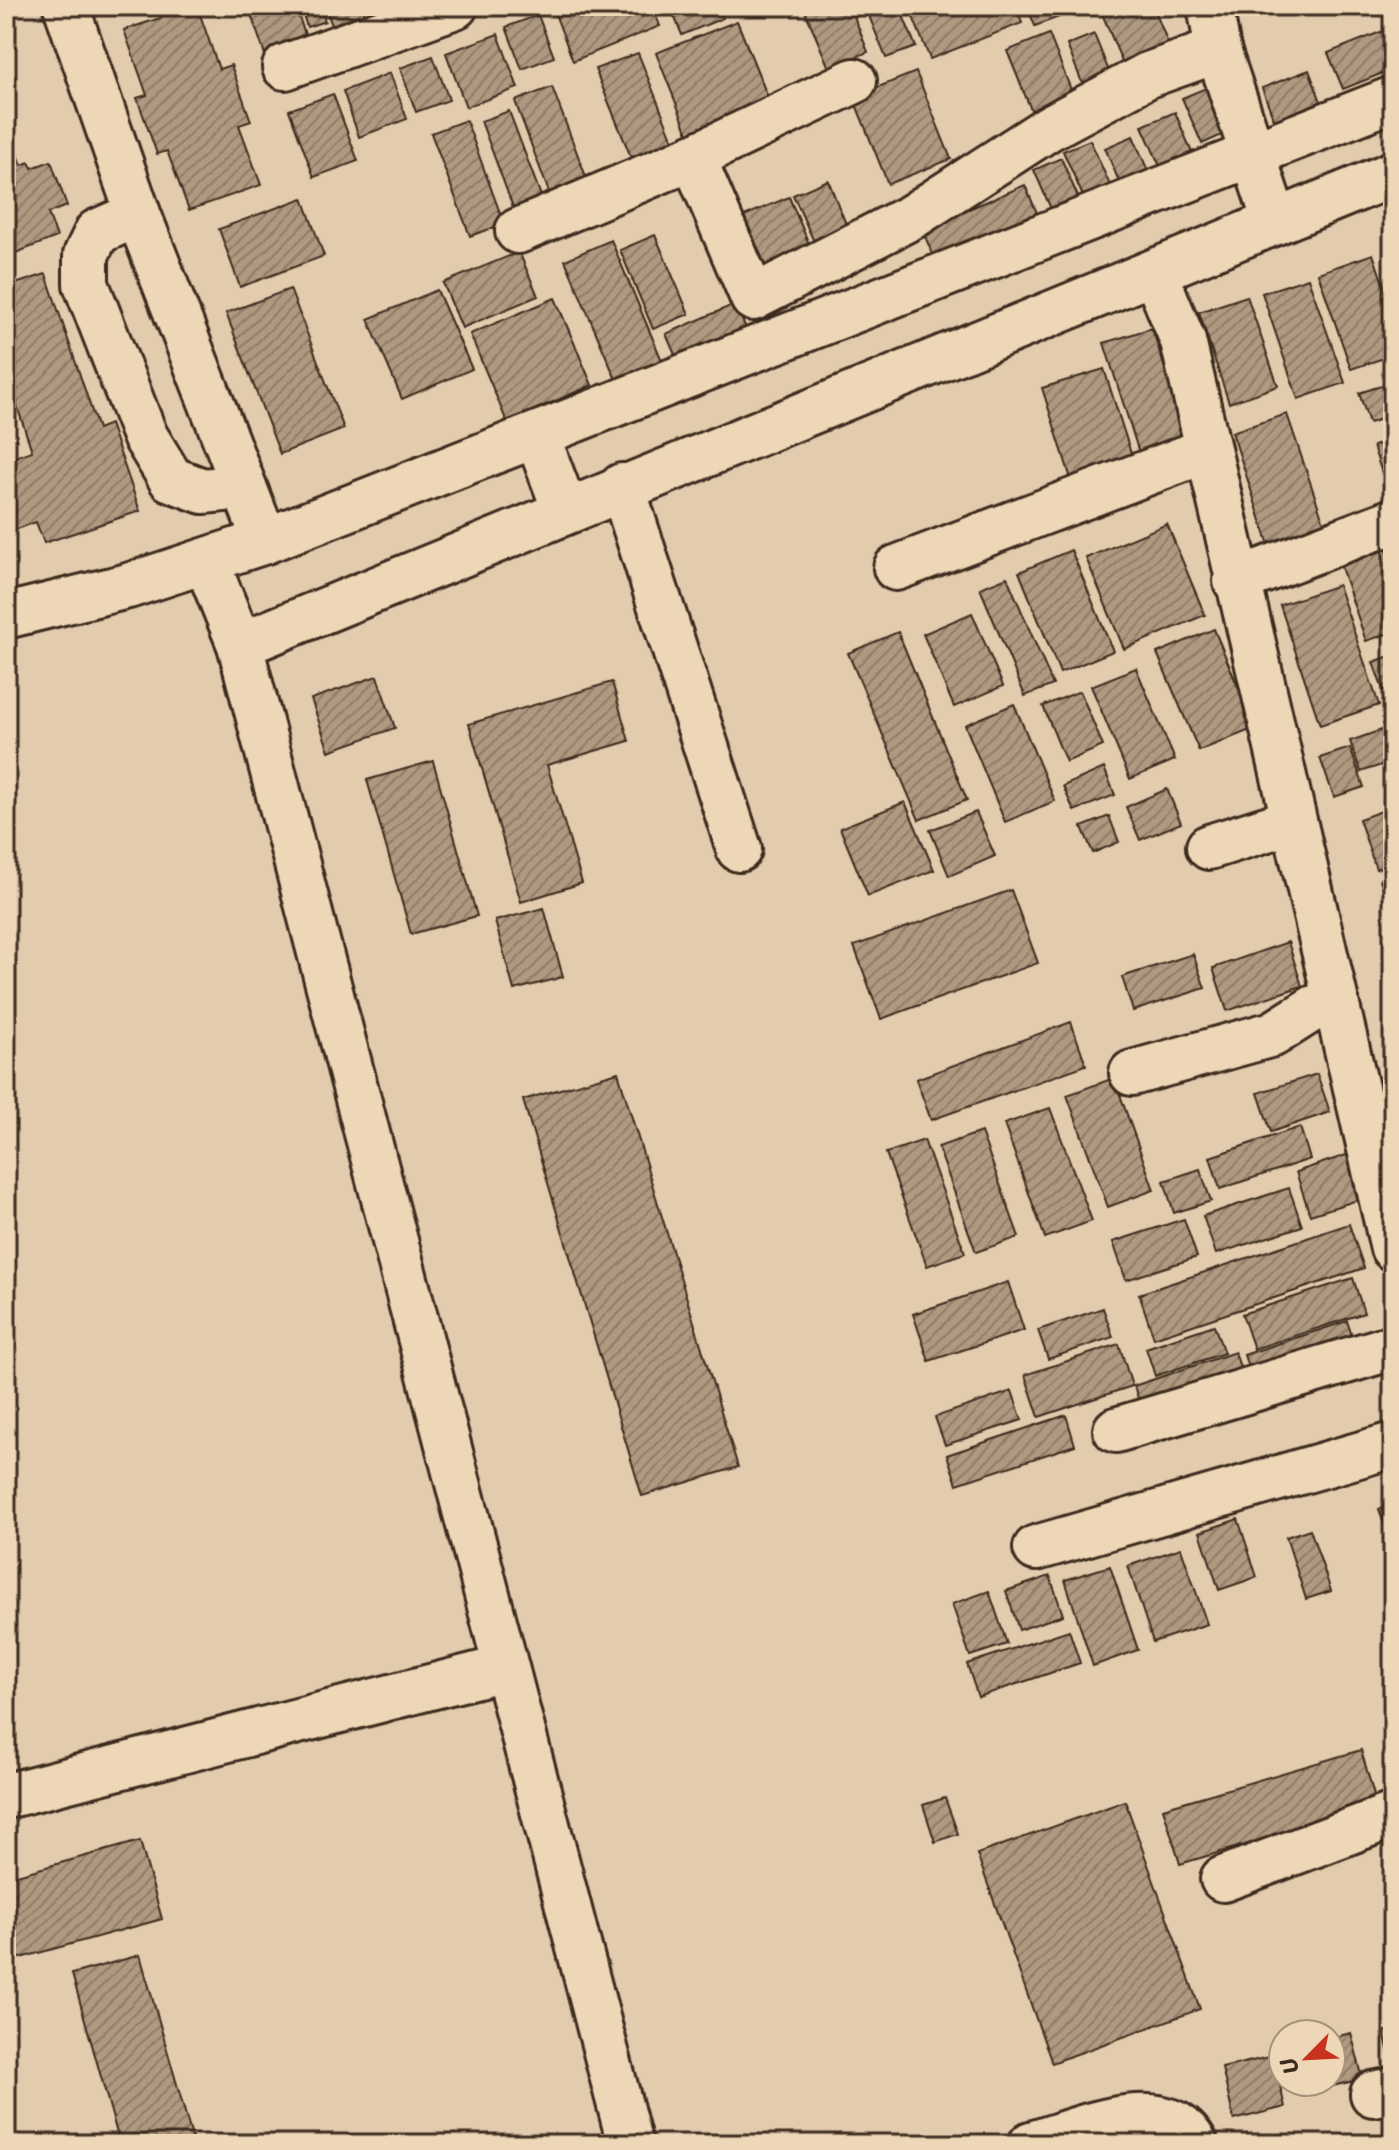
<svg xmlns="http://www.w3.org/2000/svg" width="1399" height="2150" viewBox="0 0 1399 2150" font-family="Sriracha,sans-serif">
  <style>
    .building { fill: url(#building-hatch); stroke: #3b2a1e; stroke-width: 2 }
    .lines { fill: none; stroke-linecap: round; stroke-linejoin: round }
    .minor-casing { stroke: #3b2a1e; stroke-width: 50 }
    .minor { stroke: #eed7b7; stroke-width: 44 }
  </style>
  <defs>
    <pattern id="building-hatch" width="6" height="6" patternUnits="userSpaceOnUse" patternTransform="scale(2)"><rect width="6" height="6" fill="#af9980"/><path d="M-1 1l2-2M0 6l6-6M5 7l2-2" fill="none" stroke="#907d68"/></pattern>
  </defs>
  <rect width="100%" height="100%" fill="#e3ccae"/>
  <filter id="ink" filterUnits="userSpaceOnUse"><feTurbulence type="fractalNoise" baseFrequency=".0125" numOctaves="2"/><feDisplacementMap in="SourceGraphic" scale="16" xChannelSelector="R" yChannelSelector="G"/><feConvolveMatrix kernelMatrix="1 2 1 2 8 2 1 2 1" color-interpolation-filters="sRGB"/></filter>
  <g filter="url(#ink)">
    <g class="building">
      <path d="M197,6L219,69L231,65L251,121L239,125L261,185L189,210L167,151L157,154L137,98L147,95L124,30Z"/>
      <path d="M248,6H295L311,51L269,66Z"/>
      <path d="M300,6H320L325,21L307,27Z"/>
      <path d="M325,6H362L371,31L338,43Z"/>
      <path d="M552,6H652L660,26L573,61Z"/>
      <path d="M670,6H719L723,18L682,35Z"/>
      <path d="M803,6H850L868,52L829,68Z"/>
      <path d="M865,6H899L916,47L886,58Z"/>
      <path d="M1016,6L1022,23L930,59L909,7Z"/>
      <path d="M1027,6H1086V7L1035,26Z"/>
      <path d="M1114,6H1153L1171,51L1125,69L1101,11Z"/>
      <path d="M538,15L554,57L522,69L506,27Z"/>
      <path d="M737,21L769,100L688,133L656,53Z"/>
      <path d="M1393,27V69L1343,89L1328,53Z"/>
      <path d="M498,34L518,88L466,107L446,53Z"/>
      <path d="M1049,34L1075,100L1034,117L1007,51Z"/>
      <path d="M1094,34L1112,79L1085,90L1067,45Z"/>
      <path d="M638,53L677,150L635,167L595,69Z"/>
      <path d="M433,56L449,100L416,112L400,68Z"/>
      <path d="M1309,70L1323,107L1276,125L1262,88Z"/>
      <path d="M916,72L951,159L888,184L853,97Z"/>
      <path d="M390,73L407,119L359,137L343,91Z"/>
      <path d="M1213,85L1233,130L1202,144L1182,98Z"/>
      <path d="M552,87L591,190L553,203L515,101Z"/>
      <path d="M333,94L358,161L314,177L289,110Z"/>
      <path d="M509,111L544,204L516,215L481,121Z"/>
      <path d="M1175,112L1195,160L1163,173L1142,126Z"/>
      <path d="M466,120L504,224L470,236L431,133Z"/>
      <path d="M1133,136L1151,178L1123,191L1105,148Z"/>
      <path d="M1090,140L1116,199L1089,210L1063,151Z"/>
      <path d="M17,152L22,165L29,162L32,168L51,161L67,206L48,213L57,237L13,254L6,236V156Z"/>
      <path d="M1061,158L1085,213L1058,225L1034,170Z"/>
      <path d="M828,180L852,239L819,253L793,195Z"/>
      <path d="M1025,185L1043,227L940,272L922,229Z"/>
      <path d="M789,197L815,258L770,277L744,216Z"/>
      <path d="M303,198L324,256L240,287L219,229Z"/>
      <path d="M655,235L689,314L653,329L620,250Z"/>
      <path d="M611,240L663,363L617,382L565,260Z"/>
      <path d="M519,252L538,296L462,328L443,283Z"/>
      <path d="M1373,254L1393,313V355L1351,369L1318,273Z"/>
      <path d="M46,274L98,429L110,424L140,511L44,543L36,522L6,533V460L32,451L6,373V287Z"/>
      <path d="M1308,278L1345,383L1298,399L1262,293Z"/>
      <path d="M290,289L344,429L280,454L226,313Z"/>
      <path d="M437,290L472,369L402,399L368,319Z"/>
      <path d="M1247,296L1278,386L1229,403L1199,312Z"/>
      <path d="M555,298L592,385L507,422L470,334Z"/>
      <path d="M735,304L749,335L679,364L666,334Z"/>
      <path d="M1152,328L1190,447L1142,462L1104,343Z"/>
      <path d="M1104,369L1135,466L1073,485L1042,388Z"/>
      <path d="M1393,382V415L1369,423L1359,393Z"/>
      <path d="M1287,414L1325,526L1269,545L1232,432Z"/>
      <path d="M1393,439V493L1389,494L1373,446Z"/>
      <path d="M1167,524L1205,615L1124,649L1086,558Z"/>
      <path d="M1386,548L1393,568V632L1366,641L1340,564Z"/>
      <path d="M1071,550L1113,651L1060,673L1019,572Z"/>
      <path d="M1007,577L1053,685L1025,696L980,588Z"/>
      <path d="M1338,585L1379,705L1320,725L1280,605Z"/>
      <path d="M972,613L1003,686L954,707L923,634Z"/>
      <path d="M1214,629L1255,728L1199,751L1157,653Z"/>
      <path d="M898,632L967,800L919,820L848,653Z"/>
      <path d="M1393,655V687L1383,690L1373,662Z"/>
      <path d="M1136,668L1175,760L1130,779L1091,686Z"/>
      <path d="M377,676L395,728L329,751L311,699Z"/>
      <path d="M612,682L629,741L547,765L582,883L521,902L469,724Z"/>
      <path d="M1080,691L1103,746L1066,762L1043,706Z"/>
      <path d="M1014,704L1055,801L1005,822L965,725Z"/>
      <path d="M1393,726V761L1361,772L1350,741Z"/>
      <path d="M1350,748L1364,787L1334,797L1320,758Z"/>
      <path d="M433,761L477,916L411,934L367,780Z"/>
      <path d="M1104,768L1115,795L1074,811L1063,786Z"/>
      <path d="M1167,789L1181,823L1140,840L1126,807Z"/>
      <path d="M905,802L934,870L868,896L840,828Z"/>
      <path d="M1393,807V864L1376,869L1359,819Z"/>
      <path d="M976,812L995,856L949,876L930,830Z"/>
      <path d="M1109,816L1119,842L1093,853L1082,827Z"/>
      <path d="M1393,874V906L1389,907L1380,879Z"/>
      <path d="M1011,890L1038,963L881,1019L854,946Z"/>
      <path d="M544,908L563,977L514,990L495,921Z"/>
      <path d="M1288,942L1302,986L1227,1011L1213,968Z"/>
      <path d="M1193,954L1205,988L1133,1011L1122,977Z"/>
      <path d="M1071,1022L1086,1065L931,1120L916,1079Z"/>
      <path d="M618,1072L738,1467L642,1496L523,1100Z"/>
      <path d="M1317,1074L1330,1112L1271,1132L1258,1093Z"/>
      <path d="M1114,1078L1154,1190L1108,1207L1067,1095Z"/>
      <path d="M1050,1108L1092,1221L1045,1238L1004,1124Z"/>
      <path d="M1300,1127L1310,1159L1220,1189L1210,1157Z"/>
      <path d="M981,1132L1019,1237L976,1252L938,1147Z"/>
      <path d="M924,1140L965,1253L927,1266L886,1153Z"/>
      <path d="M1352,1153L1367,1197L1310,1215L1296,1172Z"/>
      <path d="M1200,1169L1211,1201L1174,1213L1164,1181Z"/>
      <path d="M1289,1188L1302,1226L1216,1254L1203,1216Z"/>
      <path d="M1184,1219L1197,1257L1126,1280L1113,1242Z"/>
      <path d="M1349,1224L1364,1268L1154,1338L1139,1294Z"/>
      <path d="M1353,1278L1364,1313L1254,1349L1242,1314Z"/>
      <path d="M1008,1282L1024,1330L929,1361L913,1314Z"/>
      <path d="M1103,1308L1113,1337L1048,1359L1038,1330Z"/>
      <path d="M1347,1321L1357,1351L1254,1385L1244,1355Z"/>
      <path d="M1214,1325L1224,1353L1155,1376L1146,1348Z"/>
      <path d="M1119,1344L1132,1386L1039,1417L1025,1375Z"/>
      <path d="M1235,1352L1245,1383L1144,1416L1134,1386Z"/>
      <path d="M1012,1391L1022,1420L945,1445L935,1417Z"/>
      <path d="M1066,1415L1075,1445L957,1484L947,1455Z"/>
      <path d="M1393,1505V1551L1379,1509Z"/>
      <path d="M1238,1519L1257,1577L1219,1590L1200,1532Z"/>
      <path d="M1310,1529L1331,1591L1306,1599L1286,1537Z"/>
      <path d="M1181,1548L1207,1624L1153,1642L1128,1566Z"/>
      <path d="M1110,1566L1138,1650L1093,1666L1065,1580Z"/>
      <path d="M1050,1576L1063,1615L1019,1630L1006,1591Z"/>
      <path d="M989,1591L1007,1644L970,1656L952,1604Z"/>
      <path d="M1069,1630L1080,1663L978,1697L967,1664Z"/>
      <path d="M1361,1750L1377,1806L1180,1864L1163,1808Z"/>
      <path d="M945,1798L958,1834L935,1842L923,1805Z"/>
      <path d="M1125,1801L1200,2009L1052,2063L977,1854Z"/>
      <path d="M140,1841L162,1919L6,1962V1878Z"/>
      <path d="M140,1955L194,2144H120L72,1974Z"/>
      <path d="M1393,2029V2071L1384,2032Z"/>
      <path d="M1351,2033L1363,2079L1297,2094L1294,2082H1331V2038Z"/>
      <path d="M1273,2056L1285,2107L1234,2120L1222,2068Z"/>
    </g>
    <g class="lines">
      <defs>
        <g id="minor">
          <path d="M1210,6L1218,50L1275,221"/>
          <path d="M285,67L455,6"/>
          <path d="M693,157L753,298L913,216L1049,128L1148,75L1218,50"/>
          <path d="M138,214L97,232L86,255V284L145,436L171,479L203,491L244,487"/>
          <path d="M518,231L693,157L854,81"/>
          <path d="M1155,273L1183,341L1393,1248"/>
          <path d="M537,436L565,510"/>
          <path d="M622,486L739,849"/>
          <path d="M265,541L1393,99"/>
          <path d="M206,561L240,645L630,2144"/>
          <path d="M896,568L1207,450"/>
          <path d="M1236,581L1393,521"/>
          <path d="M6,616L128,586L265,541L138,214L66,6"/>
          <path d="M240,645L1393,174"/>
          <path d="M1209,847L1292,821"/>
          <path d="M1132,1073L1273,1034L1314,1008L1336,1002"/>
          <path d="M1116,1430L1393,1347"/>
          <path d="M1036,1548L1393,1445"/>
          <path d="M6,1796L504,1668"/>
          <path d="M1223,1879L1393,1815"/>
          <path d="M1373,2094L1393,2090"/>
          <path d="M1031,2144C1076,2132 1166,2089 1195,2144"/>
        </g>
      </defs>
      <use href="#minor" class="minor-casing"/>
      <use href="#minor" class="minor"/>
    </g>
  </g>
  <rect width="1399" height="2150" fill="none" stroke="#eed7b7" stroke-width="32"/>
  <rect x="16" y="16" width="1367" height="2118" fill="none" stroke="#3b2a1e" stroke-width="3" filter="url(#ink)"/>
  <g transform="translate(1307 2058) rotate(246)"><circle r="38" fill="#eed7b7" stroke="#a6927a" stroke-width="2"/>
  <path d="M0-6L14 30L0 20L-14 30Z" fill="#c8321e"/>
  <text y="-12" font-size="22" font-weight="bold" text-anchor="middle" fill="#3b2a1e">U</text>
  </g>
</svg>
